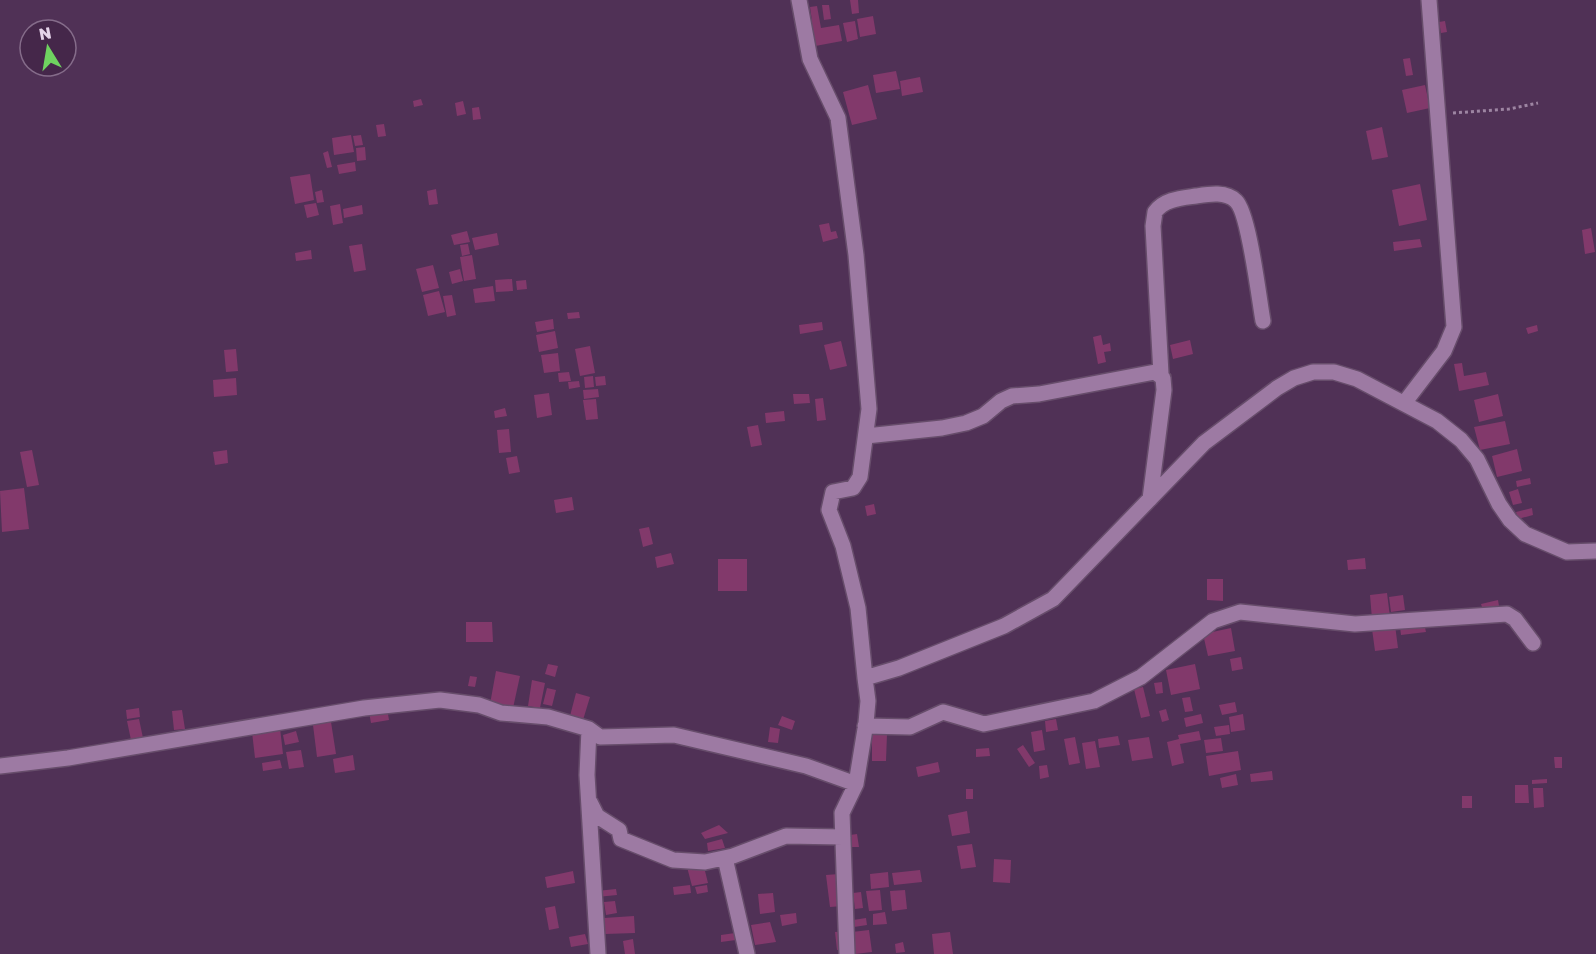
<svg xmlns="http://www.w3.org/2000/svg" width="1596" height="954" viewBox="0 0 1596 954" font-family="'Golos Text',sans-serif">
	<rect width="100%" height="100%" fill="#503156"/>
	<!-- building -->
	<path fill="#82396b" d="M850,0H858L859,13L852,14Z
		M822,5H829L831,19L824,20Z
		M817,6L821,28L839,25L842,41L810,47L807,31L813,30V26L805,27L802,9L808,8L812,21L810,7Z
		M873,16L876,34L860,37L857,19Z
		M855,21L858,39L847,42L843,23Z
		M1445,21L1447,32L1441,33L1439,22Z
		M1410,58L1413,75L1406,76L1403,59Z
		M896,71L900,89L876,93L873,75Z
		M920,77L923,92L902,96L900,81Z
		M868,85L877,119L852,125L843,92Z
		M1425,85L1430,108L1407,113L1402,90Z
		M421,99L423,105L414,107L413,101Z
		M463,101L466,114L457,116L455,103Z
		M479,107L481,119L473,120L472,108Z
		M384,124L386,136L378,137L376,125Z
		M1382,127L1388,157L1372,160L1366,131Z
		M351,135L354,152L334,155L332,138Z
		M361,135L363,145L355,146L353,136Z
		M365,147L366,160L357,161L356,148Z
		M328,151L332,167L327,168L323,153Z
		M355,162L356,171L339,174L337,165Z
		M310,174L314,200L295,204L290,177Z
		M1420,184L1427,220L1399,226L1392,190Z
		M436,189L438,204L429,205L427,191Z
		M322,190L324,202L317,203L315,192Z
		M316,203L319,215L307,218L304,205Z
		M340,204L343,223L333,225L330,206Z
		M362,205L363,214L344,218L343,209Z
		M829,223L831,232L836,231L838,238L823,242L819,225Z
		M1591,228L1595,252L1585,254L1582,230Z
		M467,231L470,242L454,245L451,235Z
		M497,233L499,245L475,250L472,238Z
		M1420,239L1422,247L1394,251L1393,242Z
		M362,244L366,270L354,272L349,246Z
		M468,244L470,254L462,256L460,245Z
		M311,250L312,259L296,261L295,253Z
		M472,255L476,279L464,281L460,257Z
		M433,265L439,288L422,292L416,269Z
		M460,269L463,281L452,284L449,272Z
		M512,279L513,291L496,292L495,280Z
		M526,280L527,289L517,290L516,281Z
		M493,286L495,301L475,303L473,289Z
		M439,291L445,312L428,316L423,295Z
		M452,295L456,315L447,317L443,296Z
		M579,312L580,318L568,319L567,313Z
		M553,319L554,329L537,332L535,322Z
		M822,322L823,330L800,334L799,325Z
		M1537,325L1538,331L1528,334L1526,328Z
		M555,331L558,348L539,352L536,335Z
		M1101,335L1103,345L1110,343L1111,351L1104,352L1106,362L1098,364L1093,337Z
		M1190,340L1193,354L1173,359L1170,345Z
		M841,341L847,366L830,370L824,345Z
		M590,346L595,373L580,376L575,349Z
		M236,349L238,371L226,372L224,350Z
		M558,353L560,371L544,373L541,355Z
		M1462,363L1464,376L1486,372L1489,385L1459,391L1454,364Z
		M569,372L571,381L559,382L558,373Z
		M593,376L594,387L585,388L584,377Z
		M605,376L606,385L596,386L595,377Z
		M236,378L237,395L214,397L213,380Z
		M579,381L580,387L569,389L568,382Z
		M598,389L599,397L584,399L583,390Z
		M549,393L552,415L537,418L534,395Z
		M793,394H809L810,403L794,404Z
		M1498,394L1503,416L1479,422L1474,400Z
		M823,398L826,420L817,421L815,399Z
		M596,399L598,419L586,420L583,400Z
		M505,408L507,416L495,418L494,411Z
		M784,411L785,421L766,423L765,413Z
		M1505,421L1510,444L1480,450L1474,427Z
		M758,425L762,445L751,447L747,427Z
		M509,429L511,452L499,453L497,430Z
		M1517,449L1522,471L1497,477L1492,456Z
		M32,450L39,485L27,487L20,452Z
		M227,450L228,463L215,465L213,452Z
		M517,456L520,472L509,474L506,458Z
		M1530,478L1531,484L1517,487L1516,481Z
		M24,488L29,529L2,532L0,491Z
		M1518,489L1522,503L1513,505L1509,492Z
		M572,497L574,510L556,513L554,500Z
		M874,504L876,514L867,516L865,506Z
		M1532,508L1533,515L1518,519L1516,512Z
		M649,527L653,544L643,547L639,529Z
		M671,553L674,564L657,568L655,557Z
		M1365,558L1366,569L1348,570L1347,560Z
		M718,559H747V591H718Z
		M1207,579H1223V601L1207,600Z
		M1387,593L1390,617L1372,619L1370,595Z
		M1403,595L1405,610L1391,612L1389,597Z
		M1498,600L1499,606L1483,610L1481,604Z
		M466,622H492L493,642H466Z
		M1424,623L1426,632L1401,635L1400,627Z
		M1395,625L1398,648L1375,651L1372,629Z
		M1231,628L1235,651L1208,656L1203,634Z
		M1241,657L1243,669L1232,671L1230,659Z
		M548,664L558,666L555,677L545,674Z
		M1195,664L1200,689L1171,695L1166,670Z
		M496,671L520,676L513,708L490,704Z
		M470,676L477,677L475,687L468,686Z
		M532,680L545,683L540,708L528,706Z
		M1162,682L1163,693L1156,694L1154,683Z
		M1143,687L1150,716L1141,718L1134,689Z
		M547,688L556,690L552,706L543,704Z
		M576,693L590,697L583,720L570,716Z
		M1190,697L1193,711L1185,712L1182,698Z
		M1235,702L1237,712L1222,715L1219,705Z
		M139,708L140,717L127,719L126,710Z
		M387,708L389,720L371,723L369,712Z
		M1166,709L1169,720L1162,722L1159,711Z
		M182,710L185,729L174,730L172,711Z
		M1201,714L1203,723L1186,727L1184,718Z
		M1243,714L1245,730L1231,732L1229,717Z
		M782,716L795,721L792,730L778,725Z
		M139,719L143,738L131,740L127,721Z
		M1056,719L1058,730L1046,732L1045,721Z
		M331,722L336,754L317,757L313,725Z
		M1229,725L1230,734L1216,736L1214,727Z
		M770,727L780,729L778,743L768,742Z
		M280,728L283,754L255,758L252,732Z
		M1042,730L1045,750L1034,752L1031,732Z
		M296,731L299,742L285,745L283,735Z
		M1199,731L1201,740L1180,744L1184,763L1172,766L1167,742L1179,739L1178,735Z
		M872,734H887L886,761H872Z
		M1118,736L1120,745L1099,748L1098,739Z
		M1075,737L1080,763L1069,765L1064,739Z
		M1149,737L1153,758L1132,761L1128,740Z
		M1221,738L1223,751L1206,753L1204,740Z
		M1095,741L1100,767L1086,769L1082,743Z
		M1023,745L1035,763L1029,767L1017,749Z
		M989,748L990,756L976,757V749Z
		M301,750L304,767L289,769L286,752Z
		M1238,751L1241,770L1209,776L1206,756Z
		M353,755L355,770L335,773L333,759Z
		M1554,757H1562V768H1555Z
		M280,760L282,768L263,771L262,763Z
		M938,762L940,772L918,777L916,767Z
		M1047,765L1049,777L1040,779L1039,766Z
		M1272,771L1273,780L1251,782L1250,774Z
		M1236,774L1238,785L1222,788L1220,778Z
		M1547,779V783L1532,784V780Z
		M1515,785H1528L1529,803H1515Z
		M1533,788H1543L1544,807L1534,808Z
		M966,789H973V799H966Z
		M1462,796H1472V808H1462Z
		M967,811L970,833L952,836L948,815Z
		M719,825L728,833L705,839L701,833Z
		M857,834L859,847H851L850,835Z
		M722,839L725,848L708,851L707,843Z
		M972,844L976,867L961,869L957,846Z
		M994,859L1011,860L1010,883L993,882Z
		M703,863L708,883L692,886L687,867Z
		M920,870L922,882L894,885L892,873Z
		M573,871L575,883L547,888L545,877Z
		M888,872L889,887L871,889L870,874Z
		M839,874L843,906L830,907L826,875Z
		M690,885L691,893L674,895L673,887Z
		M707,885L708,892L697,894L695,887Z
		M616,889L617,895L597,897V891Z
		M880,890L882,910L869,911L866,891Z
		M905,890L907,909L892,911L890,891Z
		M861,892L863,908L855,909L853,893Z
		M773,893L775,912L760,914L758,894Z
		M615,901L617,913L606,915L604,902Z
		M555,906L559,928L549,930L545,908Z
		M885,912L887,924L873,925V914Z
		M796,913L797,923L782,926L780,915Z
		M634,916L635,933L605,934L604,918Z
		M866,918L867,925L854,927L853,920Z
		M770,922L776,942L755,945L751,925Z
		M869,930L872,952L855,954L852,932Z
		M847,931L849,948L837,950L835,932Z
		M950,932L953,954H934L932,934Z
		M735,933L736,940L721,942V935Z
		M585,934L588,944L571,947L569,937Z
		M633,939L635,954H625L623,941Z
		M903,942L905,952L896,953L895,944Z"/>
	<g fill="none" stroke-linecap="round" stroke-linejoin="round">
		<defs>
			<path id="minor" d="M799,0L810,59L838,118L856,255L869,409L860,477L853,488L833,492L829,510L843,546L858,608L865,678
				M1161,374L1153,226L1155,212C1164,199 1182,198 1196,196C1209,194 1226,191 1236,201C1249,213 1259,299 1263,321
				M1405,402L1444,351L1454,327L1429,0
				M866,436L942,428L966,423L983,416L1001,401L1012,396L1039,394L1155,372L1163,378L1164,390L1150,499
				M865,726L910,727L943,712L984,724L1094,701L1141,677L1213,621L1240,612L1355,624L1507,614L1515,619L1533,643
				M589,729L587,775L598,954
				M0,766L68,758L364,708L440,700L479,705L501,713L548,717L589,729L600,737L674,735L806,766L856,784L866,723L868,701L865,678L899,668L1004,626L1053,599L1204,443L1277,388L1294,378L1313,372H1334L1357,379L1437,421L1461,440L1477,459L1499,504L1510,520L1525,534L1567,552L1596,551
				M590,802L597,816L619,830L621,839L673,860L705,862L733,856L786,836L843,837
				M725,858L747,954
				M847,954L842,813L856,784"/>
		</defs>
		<!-- minor casing -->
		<use href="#minor" stroke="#674d6b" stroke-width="18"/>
		<!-- path -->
		<path stroke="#9d85a2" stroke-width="3" stroke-dasharray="3 3" stroke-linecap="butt" d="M1453,113L1509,109L1538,103"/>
		<!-- minor -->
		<use href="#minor" stroke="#9d7aa3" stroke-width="15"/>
	</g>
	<!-- north arrow -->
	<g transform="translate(48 48) rotate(349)"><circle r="28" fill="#45274a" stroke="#856c8a" stroke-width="1.5"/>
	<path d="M0-4.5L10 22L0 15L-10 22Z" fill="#6fd360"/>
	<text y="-9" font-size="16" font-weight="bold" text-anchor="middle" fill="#e6d4ea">N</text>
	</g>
</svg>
